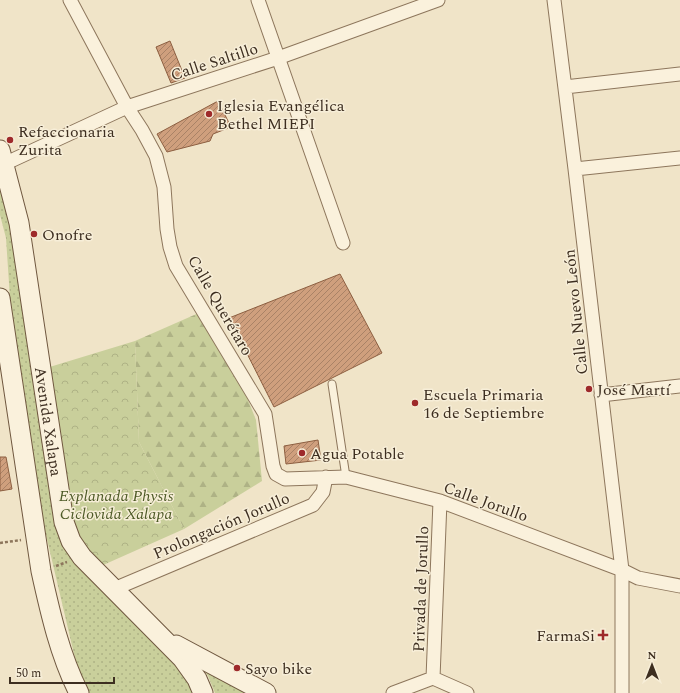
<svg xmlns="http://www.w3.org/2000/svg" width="680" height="693" viewBox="0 0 680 693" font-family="Spectral,serif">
	<defs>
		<pattern id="grass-dots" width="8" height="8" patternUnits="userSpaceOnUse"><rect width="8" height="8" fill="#c9cf9b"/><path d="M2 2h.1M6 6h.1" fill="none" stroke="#aeb285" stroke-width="1.8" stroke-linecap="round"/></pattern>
		<pattern id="forest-firs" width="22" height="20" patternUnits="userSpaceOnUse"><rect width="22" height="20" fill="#c9cf9b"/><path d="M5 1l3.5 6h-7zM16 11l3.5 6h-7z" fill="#aeb285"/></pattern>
		<pattern id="park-crowns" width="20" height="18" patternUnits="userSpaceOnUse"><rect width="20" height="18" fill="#c9cf9b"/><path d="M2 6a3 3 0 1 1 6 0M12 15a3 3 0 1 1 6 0" fill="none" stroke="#aeb285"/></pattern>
		<pattern id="building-hatch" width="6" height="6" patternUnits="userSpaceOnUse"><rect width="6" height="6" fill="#cf9f7d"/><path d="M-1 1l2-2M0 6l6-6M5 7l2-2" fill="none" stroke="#a98266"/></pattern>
	</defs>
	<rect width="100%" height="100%" fill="#f0e4c8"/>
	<!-- grass -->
	<path fill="url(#grass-dots)" d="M0,163L61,531L161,644L196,693H88L78,671L46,535L31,464L15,373L6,238L0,215Z
		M193,654L253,693H215L208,676Z"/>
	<!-- forest -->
	<path fill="url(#forest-firs)" d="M201,312L235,367L256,420L262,481L184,529L139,442L135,341Z"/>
	<!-- park -->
	<path fill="url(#park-crowns)" d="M135,341L139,442L184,529L92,570L74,546L43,369Z"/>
	<!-- building -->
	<path fill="url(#building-hatch)" stroke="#8d5f41" d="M170,41L185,78L171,83L156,47Z
		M218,101L231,127L213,134L210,141L167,152L157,134Z
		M340,274L382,353L274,407L229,318Z
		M318,440L321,460L286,464L284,446Z
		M0,457H6L12,489L0,491Z"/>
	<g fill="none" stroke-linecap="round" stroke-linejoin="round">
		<defs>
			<path id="lane" d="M332,384L346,477"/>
			<path id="street" d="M70,0L127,107L142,130L156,156L164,187L167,229L170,247L176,266L265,414L273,466L276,474L285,479L346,477L440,501L622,570L638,578L680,586
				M258,0L343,243
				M554,0L575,169L622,570V693
				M565,87L680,74
				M4,164L127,107L278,58L438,0
				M575,169L680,158
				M601,395L680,386
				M114,589L313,505L323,492L326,477
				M433,678L440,501
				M393,693L433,678L467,693"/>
			<g id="secondary">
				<path id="s1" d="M0,150L19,223L64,522L71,541L82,557L182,658L197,679L203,693"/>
				<path d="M0,298L41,571C50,612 60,656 79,693"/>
				<path d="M176,645L266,693"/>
			</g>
		</defs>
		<!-- lane casing -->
		<use href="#lane" stroke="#8d765c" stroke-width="9"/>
		<!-- street casing -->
		<use href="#street" stroke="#8d765c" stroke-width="15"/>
		<!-- secondary casing -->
		<use href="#secondary" stroke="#6f573f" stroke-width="21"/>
		<!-- path -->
		<path stroke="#8d765c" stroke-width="2.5" stroke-dasharray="3 2" stroke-linecap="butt" d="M0,543L21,540
			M56,566L67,562"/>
		<!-- lane -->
		<use href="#lane" stroke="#faf1dc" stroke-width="7"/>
		<!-- street -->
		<use href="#street" stroke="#faf1dc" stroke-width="13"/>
		<!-- secondary -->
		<use href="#secondary" stroke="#faf1dc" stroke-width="19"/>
	</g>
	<!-- markers -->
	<g fill="#9e2a2b" stroke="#f7eed8" stroke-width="1.5">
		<circle cx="209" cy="114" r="4"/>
		<circle cx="10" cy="140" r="4"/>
		<circle cx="34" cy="234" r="4"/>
		<circle cx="589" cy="389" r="4"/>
		<circle cx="415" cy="403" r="4"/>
		<circle cx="302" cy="453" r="4"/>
		<path d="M601 629h4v4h4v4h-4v4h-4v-4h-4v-4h4z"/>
		<circle cx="237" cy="668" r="4"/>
	</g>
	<g text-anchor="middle" stroke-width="3" stroke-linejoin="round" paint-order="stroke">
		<!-- street labels -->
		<g font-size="16" fill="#3d2e20" stroke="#f7eed8">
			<text transform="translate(214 61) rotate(-18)" y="6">Calle Saltillo</text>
			<text transform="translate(221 305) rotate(60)" y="6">Calle Querétaro</text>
			<text transform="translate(575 312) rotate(-96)" y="6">Calle Nuevo León</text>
			<text dy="6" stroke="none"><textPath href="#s1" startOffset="276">Avenida Xalapa</textPath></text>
			<text transform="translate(486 501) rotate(20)" y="6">Calle Jorullo</text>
			<text transform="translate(221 525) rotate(-23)" y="6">Prolongación Jorullo</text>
			<text transform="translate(420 589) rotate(-88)" y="6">Privada de Jorullo</text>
		</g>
		<!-- poi labels -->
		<g font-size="16" fill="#3d2e20" stroke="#f7eed8" text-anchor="start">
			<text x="217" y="111">Iglesia Evangélica<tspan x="217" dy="18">Bethel MIEPI</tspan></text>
			<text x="18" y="137">Refaccionaria<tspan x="18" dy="18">Zurita</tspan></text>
			<text x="42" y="240">Onofre</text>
			<text x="597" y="395">José Martí</text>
			<text x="423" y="400">Escuela Primaria<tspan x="423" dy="18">16 de Septiembre</tspan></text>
			<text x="310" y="459">Agua Potable</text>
			<text x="595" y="641" text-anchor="end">FarmaSi</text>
			<text x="245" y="674">Sayo bike</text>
		</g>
		<!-- park labels -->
		<g font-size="16" font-style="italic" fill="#4d5a26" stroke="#f7eed8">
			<text x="116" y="501">Explanada Physis<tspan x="116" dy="18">Ciclovida Xalapa</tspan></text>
		</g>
	</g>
	<!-- north arrow -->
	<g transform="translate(652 665)" stroke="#f7eed8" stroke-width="3" paint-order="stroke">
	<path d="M0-3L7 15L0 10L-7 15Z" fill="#3d2e20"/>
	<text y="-6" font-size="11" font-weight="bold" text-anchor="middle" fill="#3d2e20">N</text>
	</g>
	<!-- scale -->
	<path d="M10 677v6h104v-6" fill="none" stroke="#3d2e20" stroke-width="2"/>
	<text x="16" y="677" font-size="12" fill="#3d2e20" stroke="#f7eed8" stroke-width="3" paint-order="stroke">50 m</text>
</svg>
